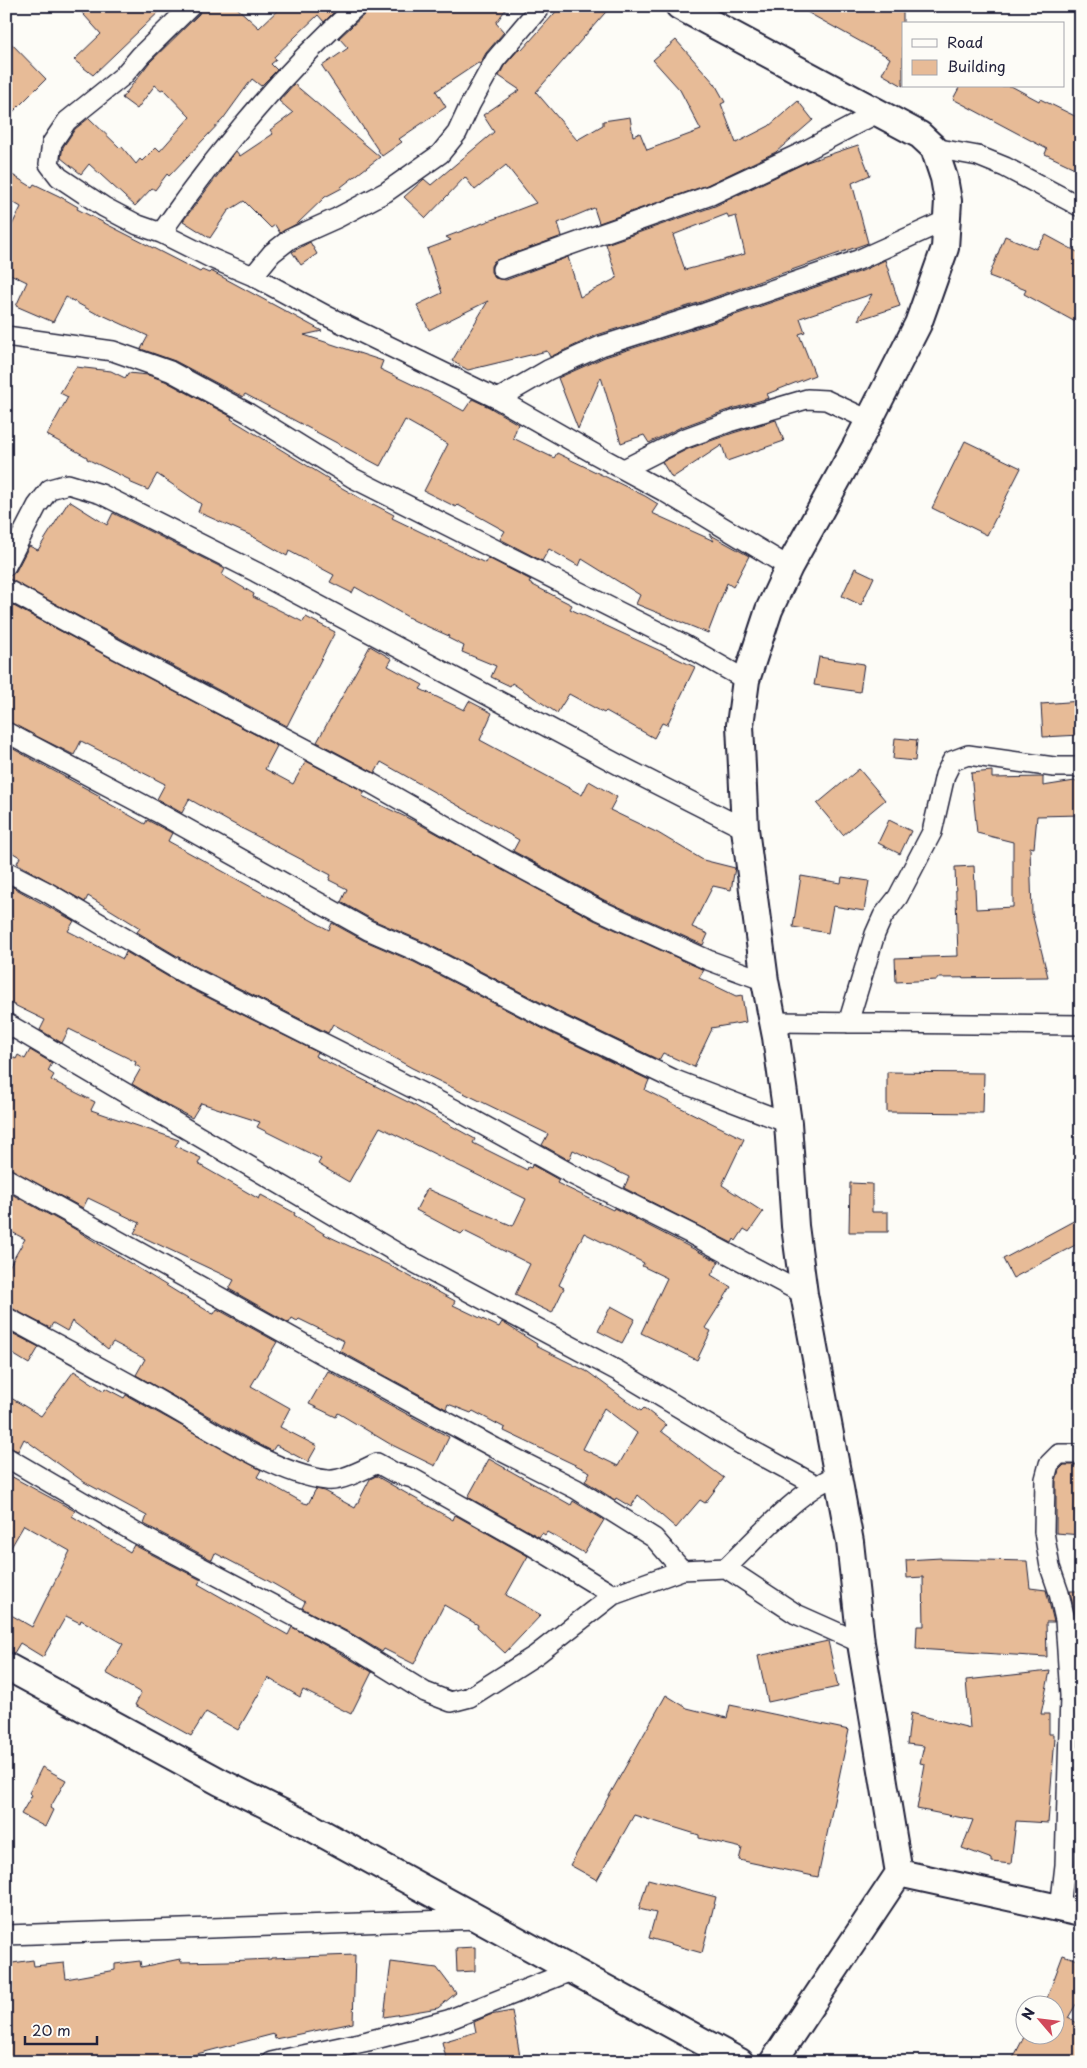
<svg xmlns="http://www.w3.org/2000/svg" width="1087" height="2068" viewBox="0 0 1087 2068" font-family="'Playpen Sans',sans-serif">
	<rect width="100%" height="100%" fill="#fdfcf7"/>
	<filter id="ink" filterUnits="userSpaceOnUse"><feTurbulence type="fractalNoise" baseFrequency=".02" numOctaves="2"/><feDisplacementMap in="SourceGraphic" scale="10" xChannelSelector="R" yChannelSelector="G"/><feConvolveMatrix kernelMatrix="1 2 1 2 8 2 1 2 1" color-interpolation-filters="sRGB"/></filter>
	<g filter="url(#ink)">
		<!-- building -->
		<path fill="#e7bb97" stroke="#22223b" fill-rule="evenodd" d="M76,6H165L93,75L74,60L101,34Z
			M202,6H235L259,28L282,6H340L324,22L318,15L274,57L276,60L271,64L277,70L261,86L252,79L223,119L169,176L167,174L155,190L152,188L135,206L89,164L81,174L61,158L63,147L75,129L89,118L120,148L122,147L136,164L140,159L142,161L156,147L160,151L190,117L163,89L161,90L155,85L137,109L122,98L149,63L199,14Z
			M368,6H508L496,23L504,32L486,53L480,64L478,63L436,91L446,107L399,139L402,142L382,156L322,66L348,48L339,38L365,14Z
			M561,6H611L536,92L577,140L603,125V121L630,117L633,136L640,133L647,150L701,130L680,90L653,60L676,40L715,84L725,102L721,104L736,143L769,126L798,101L813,120L776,152L707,185L599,223L594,208L558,223L562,236L494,261L491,266V272L495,278L506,280L568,257L580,297L617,278L606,244L715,206L807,162L858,145L870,175L852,183L868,243L701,302L597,335L550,357L547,351L468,370L452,361L488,301L429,330L417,305L442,293L427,249L451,240L446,237L536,203L506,165L475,190L465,177L426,218L404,197L424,179L431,185L494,132L483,115L520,90L499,76L504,66L520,48L522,50ZM727,214L729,218L736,216L745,254L685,270L673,235Z
			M796,6H903V86L882,74L890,58Z
			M6,38L46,79L6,119Z
			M294,84L380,157L341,187L342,188L325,197L298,223L280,233L275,225L271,228L244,201L228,211L210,238L183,221L236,151L240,156L273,134L270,130L293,113L279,101Z
			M960,86H1011L1039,101L1040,99L1081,119V171L1045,154L1047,149L953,99Z
			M6,171L32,187L34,184L59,196L78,207L77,209L200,272L202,270L209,273L211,271L322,331L304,335L383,361L380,369L428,392L464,411L472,399L489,407L518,424L513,438L554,458L557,453L645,496L658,504L652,513L714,541L709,534L749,556L733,587L727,583L708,633L636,604L640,595L582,559L579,566L549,549L542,561L500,539L505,531L458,505L456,507L424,491L448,444L405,420L380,466L245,394L243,397L175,361L141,349L148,336L98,313L97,314L66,297L53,322L16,306L27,282L6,272V237L21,207L6,198Z
			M1046,235L1081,254V325L1024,294L1026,290L989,276L1005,236L1036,249Z
			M310,242L317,254L301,265L292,252Z
			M885,260L900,306L858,320L872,294L800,318L805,332L799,334L815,375L767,394L769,398L725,411L679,428L649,443L644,435L621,443L601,377L578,429L558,378L605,357L709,324L862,271Z
			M76,367L111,371L125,378L128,373L148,375L165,381L232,417L231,419L329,479L328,480L372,505L373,504L394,515L392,518L485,563L488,558L531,580L529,583L572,605L570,609L695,667L667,725L662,723L654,738L606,711L604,713L569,694L557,713L512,683L510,686L491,677L496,666L462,652L464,646L448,638L449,636L415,621L355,587L352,593L330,582L334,575L289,551L287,556L252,536L198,512L201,504L157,474L148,490L129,482L130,480L87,459V457L47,435L68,397L60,393Z
			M776,420L784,441L727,461L722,445L672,478L662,462L688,449L733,433Z
			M965,441L1021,468L987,535L932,508Z
			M69,501L107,525L113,513L225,569L222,575L254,594L253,597L303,622L306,617L335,632L287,726L6,578L16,571L29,546L38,550Z
			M855,568L874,577L861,605L842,596Z
			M6,602L277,746L265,769L293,784L306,761L365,792L362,796L414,821L594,920L704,970L699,978L736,996L742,995L746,1022L711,1028L712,1029L694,1067L663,1053L659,1060L565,1015L424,942L373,920L341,902L347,889L329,880L331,875L228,821L189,799L182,813L157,799L165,784L81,741L74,755L6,721Z
			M370,646L392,659L388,666L423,685L420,689L464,710L469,701L492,713L480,740L582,795L589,781L617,797L610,810L658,833L703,860L735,868L731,890L713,886L692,927L708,934L703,945L604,900L513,851L519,840L381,762L375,773L317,742Z
			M819,657L864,664L860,692L814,685Z
			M1081,701V735L1043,737L1041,704Z
			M895,738L917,740L915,761L893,759Z
			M6,745L100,796L99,798L145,824L147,820L172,833L168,841L329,930L332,923L363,940L414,962L555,1035L649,1080L645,1090L744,1139L722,1185L763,1212L749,1232L744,1229L736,1241L734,1239L732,1243L624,1188L629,1177L573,1150L569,1160L542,1145L548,1134L412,1068L333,1024L328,1033L187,962L137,932L140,928L88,896L85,902L20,865L17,863L20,857L6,849Z
			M859,769L885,800L843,835L817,804Z
			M992,771V778L1043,777V786L1081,780V815L1037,816L1034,848L1030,847L1032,913L1048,977L937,978V980L896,982L895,958L958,956L955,867L974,866L976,909L1013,907V842L977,833L971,773Z
			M889,820L911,831L900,854L878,843Z
			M801,876L841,883L842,877L869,881L864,911L833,906L828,933L793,927Z
			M9,885L74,921L68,931L123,959L126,952L177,982L317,1052L315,1056L412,1104L475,1139L473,1143L527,1170L528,1167L531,1168L532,1165L559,1180L557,1183L613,1210L614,1208L719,1262L711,1275L731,1287L705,1328L711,1331L697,1360L641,1333L667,1278L642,1266L644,1263L584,1233L559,1285L564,1288L552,1313L515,1295L530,1264L464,1231L461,1234L416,1210L427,1189L513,1226L526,1199L380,1127L349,1182L318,1164L321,1159L257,1127L260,1122L201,1103L192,1118L171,1107L132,1084L141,1068L135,1065L136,1062L69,1029L62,1043L40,1030L45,1020L6,1001V892Z
			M30,1050L52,1063L48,1071L54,1075L51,1080L95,1102L91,1110L179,1140L175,1146L201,1158L198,1164L259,1199L261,1195L295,1213L294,1215L326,1235L387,1264L455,1301L453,1305L499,1327L502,1322L537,1344L536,1346L588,1372L641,1411L644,1408L666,1425L661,1431L724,1478L705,1503L700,1500L676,1528L638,1495L631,1507L616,1498L615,1500L585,1481L590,1472L504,1431L505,1428L473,1411L471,1413L448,1404L446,1409L340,1351L344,1341L299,1319L297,1321L292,1318L289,1323L229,1289L234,1280L134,1233L140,1223L88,1198L83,1208L6,1167V1053L16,1059L18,1055L25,1059ZM604,1408L637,1433L618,1466L583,1449Z
			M887,1072L984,1073L983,1113L887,1112Z
			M850,1183L872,1184V1212H888V1232H849Z
			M6,1191L73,1228L211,1313L214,1314L217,1309L277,1342L251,1386L290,1408L280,1427L317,1446L308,1462L276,1445L272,1451L247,1438L136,1375L145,1359L113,1342L108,1349L72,1321L67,1331L53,1323L50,1328L6,1306V1272L25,1239L6,1229Z
			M1081,1217V1242L1013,1278L1003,1259Z
			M611,1306L635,1319L622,1343L598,1331Z
			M6,1330L39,1347L29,1364L6,1350Z
			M74,1371L104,1391L105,1388L124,1398L126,1395L261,1470L257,1477L304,1503L308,1504L316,1489L324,1491L355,1508L370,1479L376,1476L453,1520L455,1515L528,1556L506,1595L541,1615L505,1653L477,1627L478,1625L444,1605L414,1664L384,1649L382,1652L354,1635L302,1608L305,1602L265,1579L215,1553L212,1560L144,1524L147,1516L84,1482L24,1439L18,1451L6,1446V1395L41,1416Z
			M328,1371L449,1437L435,1466L390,1444L338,1413L336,1417L309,1404Z
			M489,1459L571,1505L573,1501L604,1520L584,1553L547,1532L545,1535L542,1533L539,1537L468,1497Z
			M1064,1465H1081V1535L1056,1533V1481L1059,1470Z
			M6,1470L8,1471L7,1474L75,1511L72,1516L130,1552L134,1545L201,1580L198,1584L288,1635L292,1627L343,1655L372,1672L351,1714L303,1690L300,1697L268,1678L238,1730L206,1712L191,1736L135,1705L141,1693L106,1673L123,1644L81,1620L80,1623L66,1616L43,1657L20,1643L14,1653L6,1651V1612L32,1627L70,1551L24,1525L6,1556Z
			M941,1558V1559L1027,1561L1030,1588L1046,1590L1054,1622H1046L1047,1657L916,1649L917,1626H924L923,1577L907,1578L906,1560Z
			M1070,1591H1081V1625H1077Z
			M828,1641L838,1687L768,1702L758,1656Z
			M1050,1671L1041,1714H1049V1734H1053V1738H1055L1048,1823L1016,1821L1011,1864L992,1862V1859L962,1848L973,1820L917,1809L925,1764L920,1763L924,1746L907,1744L911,1713L970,1728L966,1680Z
			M666,1695L687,1708L727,1718L730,1705L849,1730L818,1877L739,1860L742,1848L699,1838V1835L634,1815L597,1880L570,1865Z
			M42,1767L66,1780L50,1808L53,1810L45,1827L21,1814L32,1795L29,1793Z
			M648,1879L716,1897L702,1953L649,1938L656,1913L639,1909Z
			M475,1947V1971L457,1972L456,1948Z
			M355,1955L353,2023L275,2039L274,2034L166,2062H21L19,2055L6,2058V1964L33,1960L34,1966L64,1963L66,1979L115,1970V1964L140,1961L141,1967L180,1959L181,1962L227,1961L271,1959V1958Z
			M1063,1955L1081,1961V1996L1068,2018L1081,2025V2051L1075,2062H1011L1024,2037L1031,2041L1033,2036H1054V2006H1044Z
			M391,1962L437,1968L456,1993L438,2008L384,2017Z
			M512,2011L521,2062H447L442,2042L476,2032L474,2022L490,2015Z"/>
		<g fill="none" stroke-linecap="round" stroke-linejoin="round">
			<defs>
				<path id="street" d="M191,6L141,55L123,76L67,121L52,143L49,164L59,177L104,207L138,225L161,233L213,259L253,276L329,317L498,399L593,453L665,492L789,567
					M934,148L978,156L1005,167L1081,207
					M161,233C218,151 283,72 357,6
					M502,269L711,195L805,151L879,112
					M253,276L272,253L290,239L337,218L386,192L440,154L457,133L470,105L495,60L541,6
					M6,336L113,351L170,371L248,413L353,478L683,644L746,680
					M498,399L548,370L601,346L705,313L858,260L947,220
					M624,469L683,439L729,422L807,399L826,400L869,420
					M6,566L37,506L50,489L68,484L101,494L256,572L621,766L745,829
					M6,589L118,650L369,782L504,859L599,910L708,960L765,981
					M6,732L157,812L368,930L419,952L560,1025L675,1080L788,1123
					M6,871L45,891L182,972L454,1109L573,1175L693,1235L804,1294
					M773,1022L1081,1025
					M6,1023L404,1257L618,1371L742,1445L816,1485
					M848,1023L875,934L883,916L898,897L932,832L945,775L952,761L968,755L1054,767H1081
					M6,1178L338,1363L495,1448L576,1489L654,1538L682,1570
					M6,1317C58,1345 109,1372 160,1401C205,1426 277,1475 327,1480C340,1482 365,1469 377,1463L395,1473L412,1478L531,1545L613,1595
					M6,1457L136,1533L349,1645L425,1692L451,1702L470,1697L536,1655L613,1595L682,1570L726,1568L796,1614L861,1643
					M726,1568C754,1541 793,1497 827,1480
					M1060,1909L1065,1865L1070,1696L1065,1620L1059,1593L1050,1567L1044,1532L1045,1479L1049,1464L1059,1454H1081
					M6,1935L479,1919
					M271,2062L368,2041L448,2020L574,1970"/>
				<path id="secondary" d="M679,6L920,135L934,148L944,178L948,201L945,248L918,324L856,446L789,567L769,610L746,680L740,725L745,829L765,981L776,1037L788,1123L795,1226L804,1294L850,1542L861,1643L899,1873L1081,1913
					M6,1666L220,1782L307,1825L740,2062
					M773,2062L899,1873"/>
			</defs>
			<!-- street casing -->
			<use href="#street" stroke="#22223b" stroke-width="22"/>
			<!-- secondary casing -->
			<use href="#secondary" stroke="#22223b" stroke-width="30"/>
			<!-- street -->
			<use href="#street" stroke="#fdfcf7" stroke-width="19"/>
			<!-- secondary -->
			<use href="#secondary" stroke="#fdfcf7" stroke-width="26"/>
		</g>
	</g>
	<!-- margin -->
	<rect width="1087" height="2068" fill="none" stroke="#fdfcf7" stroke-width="25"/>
	<rect x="12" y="12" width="1062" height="2043" fill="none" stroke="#22223b" stroke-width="2" filter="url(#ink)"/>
	<!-- legend -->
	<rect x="902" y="22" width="162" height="65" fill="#fdfcf7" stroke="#a5a5ac"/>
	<rect x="912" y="39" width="25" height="8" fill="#fdfcf7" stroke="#a5a5ac"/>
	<text x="947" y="48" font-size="15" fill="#22223b">Road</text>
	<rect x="912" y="60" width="25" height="15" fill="#e7bb97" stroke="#a5a5ac"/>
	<text x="947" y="72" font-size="15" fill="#22223b">Building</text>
	<!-- north arrow -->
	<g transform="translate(1040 2020) rotate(298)"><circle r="24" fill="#fdfcf7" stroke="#a5a5ac"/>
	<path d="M0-4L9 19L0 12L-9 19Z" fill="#d1495b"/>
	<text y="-8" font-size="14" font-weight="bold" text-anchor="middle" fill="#22223b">N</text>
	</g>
	<!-- scale -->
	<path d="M25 2036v8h72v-8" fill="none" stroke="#22223b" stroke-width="2.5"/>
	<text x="32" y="2036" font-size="15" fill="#22223b" stroke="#fdfcf7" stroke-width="4" paint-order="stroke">20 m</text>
</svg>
